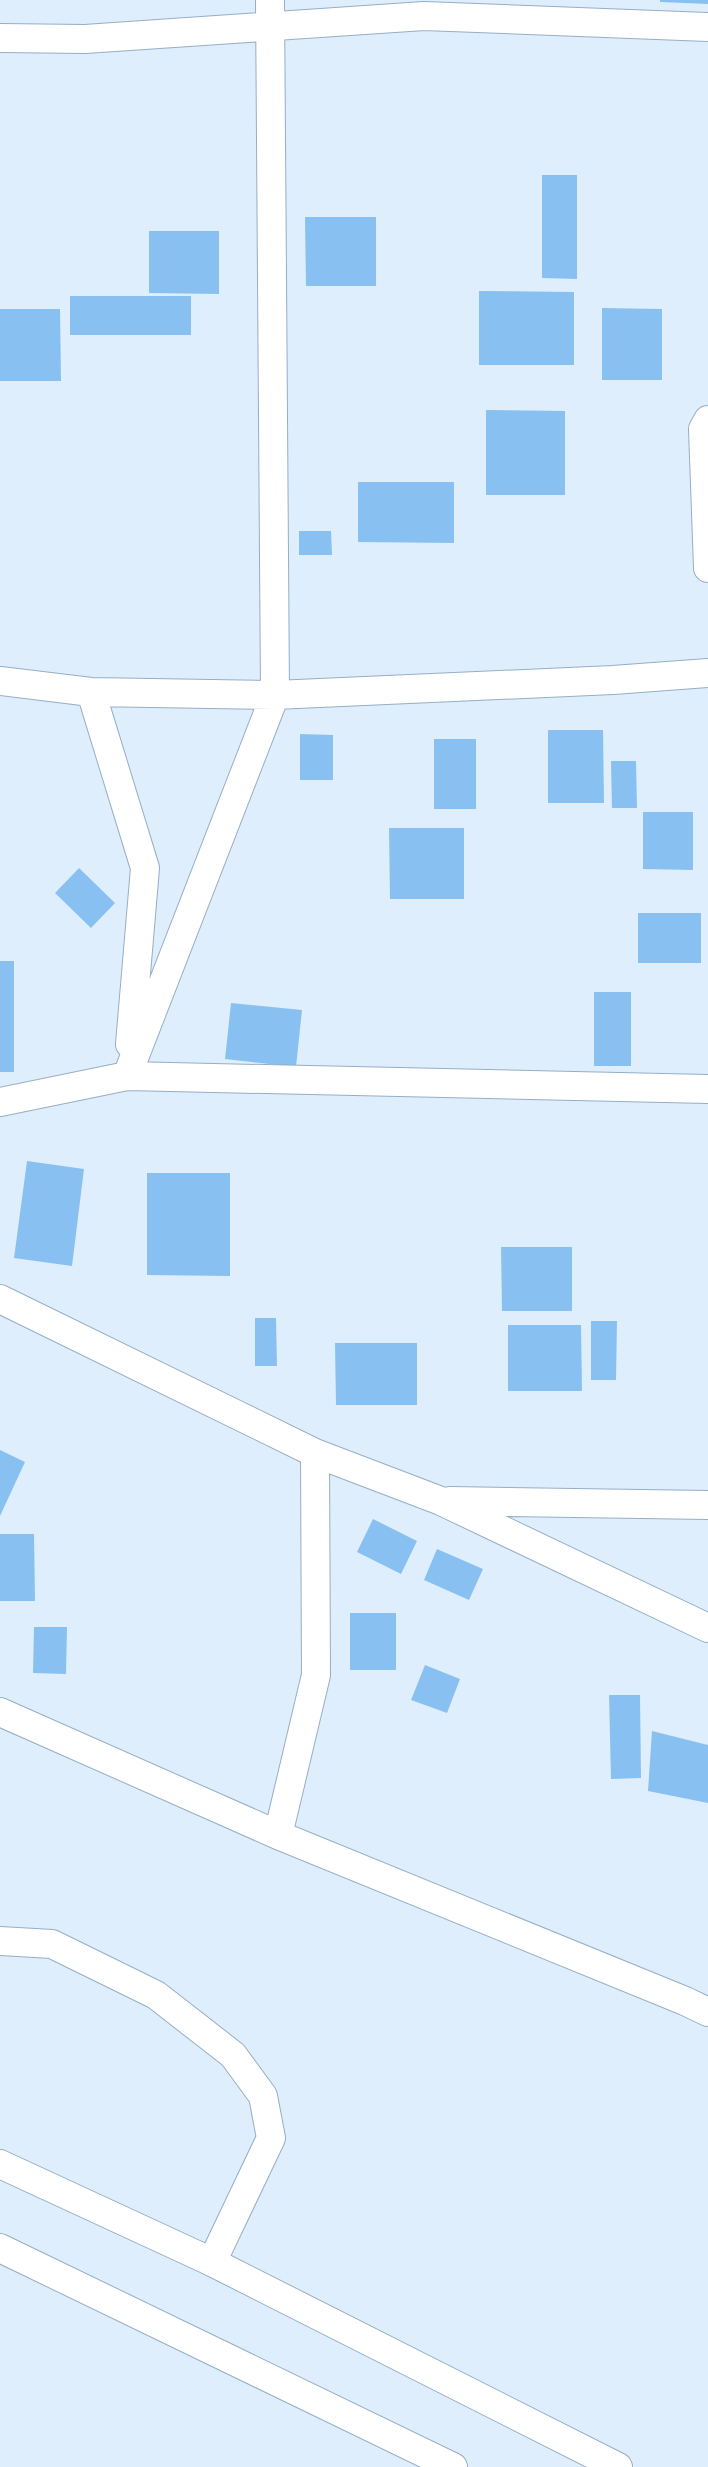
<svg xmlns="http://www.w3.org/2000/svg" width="708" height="2467" viewBox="0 0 708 2467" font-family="'DejaVu Sans',sans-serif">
	<rect width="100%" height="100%" fill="#deeefc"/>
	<!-- building -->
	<path fill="#88c1f1" d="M660,0H708V4L660,2Z
		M542,175H577V279L542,278Z
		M305,217H376V286H306Z
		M149,231H219V294L149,293Z
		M479,291L574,292V365H479Z
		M70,296H191V335H70Z
		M602,308L662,309V380H602Z
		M0,309H60L61,381H0Z
		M486,410L565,411V495H486Z
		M358,482H454V543L358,542Z
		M299,531H331L332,555H299Z
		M548,730H603L604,803H548Z
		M300,734L333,735V780H300Z
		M434,739H476V809H434Z
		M611,761H636L637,808H612Z
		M643,812H693V870L643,869Z
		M389,828H464V899H390Z
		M79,868L115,903L91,928L55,893Z
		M638,913H701V963H638Z
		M0,961H14V1072H0Z
		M594,992H631V1066H594Z
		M231,1003L302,1010L296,1067L225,1059Z
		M27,1161L84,1169L72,1266L14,1258Z
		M147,1173H230V1276L147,1275Z
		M501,1247H572V1311H502Z
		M255,1318H276L277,1366H255Z
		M591,1321H617L616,1380H591Z
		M508,1325H581L582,1391H508Z
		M335,1343H417V1405H336Z
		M0,1450L25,1462L0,1516Z
		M373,1519L417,1541L401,1574L357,1552Z
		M0,1534H34L35,1601H0Z
		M437,1549L483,1569L469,1600L424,1580Z
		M350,1613H396V1670H350Z
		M34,1627H67L66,1674L33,1673Z
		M425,1665L460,1679L447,1713L411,1700Z
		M609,1695H640L641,1778L611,1779Z
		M652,1731L708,1745V1803L648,1791Z"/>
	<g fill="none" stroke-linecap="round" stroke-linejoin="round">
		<defs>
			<path id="minor" d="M0,38L85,39L424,16L708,27
				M708,420L703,429L708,568
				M0,681L91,692L275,695L613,680L708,673
				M91,692L145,868L130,1044
				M127,1076L275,695L270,0
				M0,1102L127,1076L708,1089
				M0,1299L315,1453L441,1501L708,1628
				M450,1501L708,1505
				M0,1712L278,1835L685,2001L708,2012
				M278,1835L316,1675L315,1453
				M0,1941L52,1944L156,1995L233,2055L263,2096L271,2138L212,2262"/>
			<path id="major" d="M0,2164L212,2262L618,2467
				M0,2248L453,2467"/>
		</defs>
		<!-- minor casing -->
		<use href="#minor" stroke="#96aec4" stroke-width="30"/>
		<!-- major casing -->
		<use href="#major" stroke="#96aec4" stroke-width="30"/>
		<!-- minor -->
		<use href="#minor" stroke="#fff" stroke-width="28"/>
		<!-- major -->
		<use href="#major" stroke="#fff" stroke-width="28"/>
	</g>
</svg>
